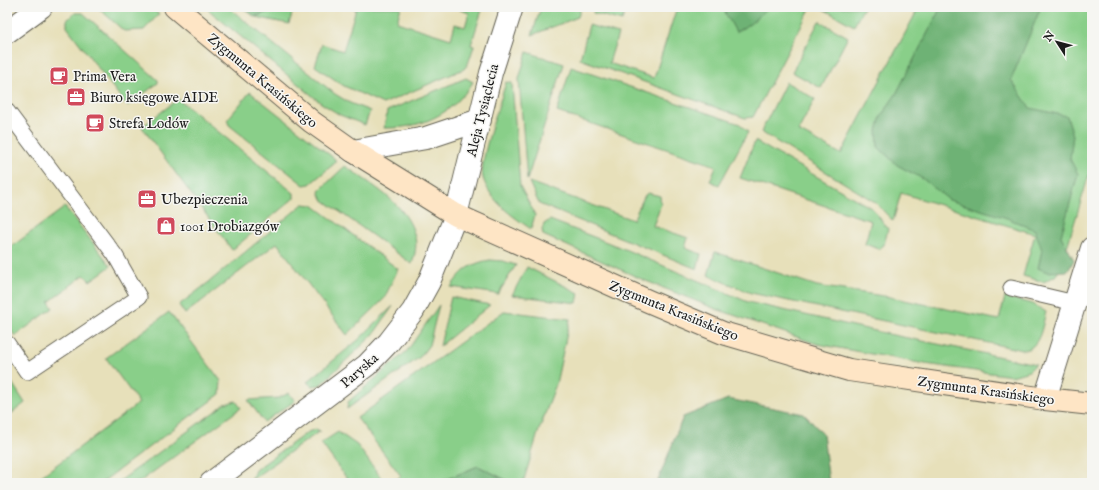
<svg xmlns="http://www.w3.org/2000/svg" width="1099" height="490" viewBox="0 0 1099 490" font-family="'IM FELL English',serif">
	<rect width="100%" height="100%" fill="#f6f6f2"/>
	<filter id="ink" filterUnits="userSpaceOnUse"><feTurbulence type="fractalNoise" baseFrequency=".025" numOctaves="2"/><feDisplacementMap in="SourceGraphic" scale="8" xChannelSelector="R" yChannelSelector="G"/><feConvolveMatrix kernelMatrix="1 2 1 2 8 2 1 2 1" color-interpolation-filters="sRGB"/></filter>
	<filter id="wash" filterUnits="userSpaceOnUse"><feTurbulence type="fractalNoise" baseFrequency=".012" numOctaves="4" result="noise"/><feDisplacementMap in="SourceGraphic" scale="16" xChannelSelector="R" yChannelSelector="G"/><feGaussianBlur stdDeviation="0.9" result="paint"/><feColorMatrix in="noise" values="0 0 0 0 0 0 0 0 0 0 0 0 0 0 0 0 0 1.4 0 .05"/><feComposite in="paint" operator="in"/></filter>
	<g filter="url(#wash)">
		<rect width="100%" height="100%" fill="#e7e0ba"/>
		<!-- green -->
		<path fill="#89cf89" stroke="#527652" d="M97,7H148L159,14L144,30L124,31Z
			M205,7H228L335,94L350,103L370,111L365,125L340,115L321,103Z
			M279,7H294L289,24L255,17Z
			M349,7H401L397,22L451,39L455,24L465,27L469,13L460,10L461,7H483L471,45L474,46L468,64L464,69L383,104L344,86L315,66L322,44L343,51L356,9Z
			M541,7H581L578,17L532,35Z
			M594,7H626L622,21L593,13Z
			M677,7H811L753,117L745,118L580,59L589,25L618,34L609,63L654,78Z
			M825,7H864L854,26L823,9Z
			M919,7H1092V134L1090,141L1092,142V165L1060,270L1055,276L1044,282L1023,276L1035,234L901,193L893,221L875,202L761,132L786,82L815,99L798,131L841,154Z
			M75,13H83L158,80V83L127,106L67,27V20Z
			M819,21L848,37L821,88L792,72Z
			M527,52L564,64L527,180L519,79Z
			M571,67L740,124L748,132L719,185L710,181L716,166L557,112Z
			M466,78L473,82C453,114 421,129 384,128L387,111Z
			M506,82L512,83L520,186L535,215L531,229C512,216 490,201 483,178C478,161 501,101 506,82Z
			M250,92L335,159V163L310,184L304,185L229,125L227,120Z
			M178,99L294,193V198L232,250L142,127Z
			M755,141L873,209L888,229L884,245L879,249L865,244L871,221L740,178Z
			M345,166C370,184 408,204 415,237C417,246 415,255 412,264L322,199L319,191Z
			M529,182L633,220L645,195L648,193L660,196L661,204L653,226L688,238L685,248L701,254L697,269L539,204Z
			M303,204L313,205L398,269L384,299L347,335L277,243L185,314L179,305L209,282Z
			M65,207L111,266L90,281L84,275L49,302L53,308L15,336L7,325V250Z
			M550,220L622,248L748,302L893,335L1036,364L1029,371L1012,376L925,364L817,344L716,309L646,281L543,235L542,229L544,224Z
			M715,252L817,286L890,297L999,320L1005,297L1033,304L1046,312C1042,326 1040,350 1022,350L751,293L708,275Z
			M490,260L503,261L516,265L498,294L451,287C461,271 471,263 490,260Z
			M527,267L579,293L577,303L512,295Z
			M451,297L490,305L440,346Z
			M439,305L429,345L420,357L347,409L348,402L407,351Z
			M393,306L373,335L320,385L312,386L307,382L357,341Z
			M504,311L570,319L556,384L538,433L523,483H512L478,466L438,483H392L401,476L357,418Z
			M169,312L221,381L220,394L101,483H32L139,403L106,358Z
			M7,375L25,403L7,417Z
			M289,393L295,401L264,422L248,400L279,398Z
			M236,401L241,408L138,483H117L225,404Z
			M316,429L320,431L251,480L255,470L308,432Z
			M338,432L357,445L385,483H350L321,443Z"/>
		<!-- forest -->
		<path fill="#6eb275" stroke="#456748" d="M242,7H279L255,17Z
			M722,7H769L750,24L736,32Z
			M941,7H1041L1011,80L1030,108L1067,116L1073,135L1070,159L1078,174L1061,236L1074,260L1068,271L1047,272L1038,268L1042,250L1035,230L1007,218L949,200L923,179L897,165L878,147L877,131L881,116L896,94Z
			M728,399L804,414L823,434L829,483H657L683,417Z
			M478,466L512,483H438Z"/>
	</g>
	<g filter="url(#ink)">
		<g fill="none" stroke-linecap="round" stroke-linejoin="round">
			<defs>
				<path id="lane" d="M7,111L115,255L139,297L27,372L7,343
					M1011,288L1075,303"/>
				<path id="street" d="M7,32L41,7
					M353,151L426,138L480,120
					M1045,399L1092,248
					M211,483L367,365L389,342L413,311L429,282L456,215L491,73L512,7"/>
				<path id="secondary" d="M175,7L312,122L353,151L456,215L648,301L723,333L849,370L1045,399L1092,404"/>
			</defs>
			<!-- lane casing -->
			<use href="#lane" stroke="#636153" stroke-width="17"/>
			<!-- street casing -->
			<use href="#street" stroke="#636153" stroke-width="24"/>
			<!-- secondary casing -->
			<use href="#secondary" stroke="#636153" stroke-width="24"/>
			<!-- lane -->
			<use href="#lane" stroke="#fff" stroke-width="15"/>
			<!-- street -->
			<use href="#street" stroke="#fff" stroke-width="22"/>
			<!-- secondary -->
			<use href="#secondary" stroke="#fee5c5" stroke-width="22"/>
		</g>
	</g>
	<!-- icons -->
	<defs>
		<symbol id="cafe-square" viewBox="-11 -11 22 22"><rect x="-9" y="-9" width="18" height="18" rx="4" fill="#d1495b" stroke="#f6f6f2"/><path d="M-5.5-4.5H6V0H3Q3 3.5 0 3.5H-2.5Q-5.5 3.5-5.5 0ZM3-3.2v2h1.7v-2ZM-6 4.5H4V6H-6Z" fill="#fff"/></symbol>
		<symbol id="office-square" viewBox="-11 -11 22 22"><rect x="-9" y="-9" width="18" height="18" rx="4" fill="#d1495b" stroke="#f6f6f2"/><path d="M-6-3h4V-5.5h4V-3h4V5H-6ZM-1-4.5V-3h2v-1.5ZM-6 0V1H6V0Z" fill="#fff"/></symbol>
		<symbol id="shop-square" viewBox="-11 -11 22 22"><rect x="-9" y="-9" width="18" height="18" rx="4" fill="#d1495b" stroke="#f6f6f2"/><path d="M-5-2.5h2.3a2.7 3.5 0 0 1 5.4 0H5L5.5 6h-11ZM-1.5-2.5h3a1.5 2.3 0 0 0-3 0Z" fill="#fff"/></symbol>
	</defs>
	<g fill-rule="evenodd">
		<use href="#cafe-square" x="48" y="65" width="22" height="22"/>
		<use href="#office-square" x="65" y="86" width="22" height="22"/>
		<use href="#cafe-square" x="84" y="112" width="22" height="22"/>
		<use href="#office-square" x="136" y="188" width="22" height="22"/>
		<use href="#shop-square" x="155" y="215" width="22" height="22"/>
	</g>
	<g text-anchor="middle" stroke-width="3" stroke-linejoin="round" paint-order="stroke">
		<!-- poi labels -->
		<g font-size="14" fill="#1c1c1c" stroke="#f6f6f2" text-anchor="start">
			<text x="73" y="81">Prima Vera</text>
			<text x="90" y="102">Biuro księgowe AIDE</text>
			<text x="109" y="128">Strefa Lodów</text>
			<text x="161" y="204">Ubezpieczenia</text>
			<text x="180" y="231">1001 Drobiazgów</text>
		</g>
		<!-- street labels -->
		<g font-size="14" fill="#1c1c1c" stroke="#f6f6f2">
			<text transform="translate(263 80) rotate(40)" y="5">Zygmunta Krasińskiego</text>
			<text transform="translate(482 110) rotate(-76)" y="5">Aleja Tysiąclecia</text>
			<text transform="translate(674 310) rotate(22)" y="5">Zygmunta Krasińskiego</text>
			<text transform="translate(359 370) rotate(-41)" y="5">Paryska</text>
			<text transform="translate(986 390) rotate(8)" y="5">Zygmunta Krasińskiego</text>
		</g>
	</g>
	<!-- margin -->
	<rect width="1099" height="490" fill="none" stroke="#f6f6f2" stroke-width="24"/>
	<!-- north arrow -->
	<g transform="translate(1057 42) rotate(306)" stroke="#f6f6f2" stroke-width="3" paint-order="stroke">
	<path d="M0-3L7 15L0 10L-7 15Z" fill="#1c1c1c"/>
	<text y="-6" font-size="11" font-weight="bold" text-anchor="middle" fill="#1c1c1c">N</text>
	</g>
</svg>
